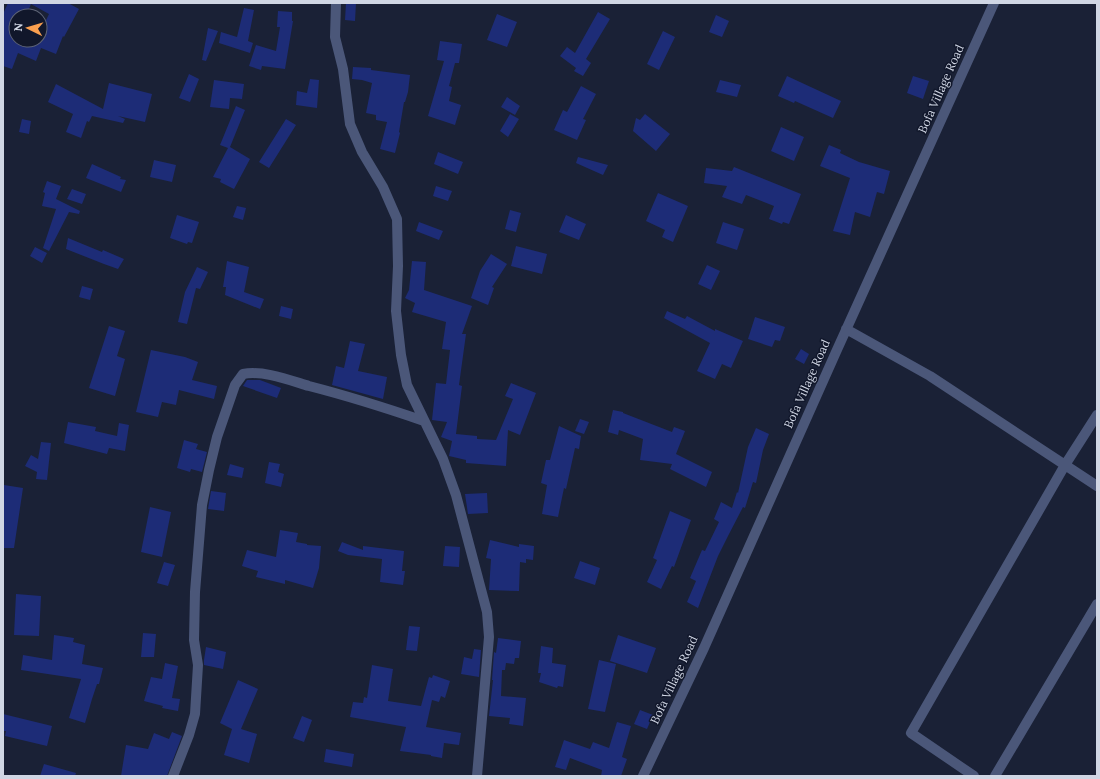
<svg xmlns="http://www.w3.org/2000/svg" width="1100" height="779" viewBox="0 0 1100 779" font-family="Lora,serif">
	<rect width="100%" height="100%" fill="#1a2136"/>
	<!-- building -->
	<path fill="#1d2c77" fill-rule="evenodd" d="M8,3H68L79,9L64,37L63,36L56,54L41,48L36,61L18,53L12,69L3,66V14ZM31,4L49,14L40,33V40H16V16H26Z
		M346,3H356L355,21L345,20Z
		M244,8L254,10L248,41L253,43L250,53L219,43L221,32L237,37Z
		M278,11L292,12V21H293L285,69L262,66L261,70L249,66L256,45L276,51L280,27H277Z
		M598,12L610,19L586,59L591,63L583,76L574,71L576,68L560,56L567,47L575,53Z
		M497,14L517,22L507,47L487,40Z
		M716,15L729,21L722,37L709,32Z
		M208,28L218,31L206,61L202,60Z
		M663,31L675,37L659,70L647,64Z
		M440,41L462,44L459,63H455L449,86L452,87L449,101L461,105L455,125L428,116L444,61L437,60Z
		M353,67L371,68V70L410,75L408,92L405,102H404L399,132L400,133L395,153L380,149L387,122L376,120V115L366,113L372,83L362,80L352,79Z
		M189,74L199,79L190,102L179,98Z
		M787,76L841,101L833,118L795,101L794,103L778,96Z
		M913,76L929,81L923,99L907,93Z
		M310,79L319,80L317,108L296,105L297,91L307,93Z
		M214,80L244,84L242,99L230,98L229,109L210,107Z
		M720,80L741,85L737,97L716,92Z
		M109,83L152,94L145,122L118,116L125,119L123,123L92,116L89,122L87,121L81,138L66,132L73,114L48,102L56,84L103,109Z
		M581,86L596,94L583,119L586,120L577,140L554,130L563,110L567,112Z
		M507,97L520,106L515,115L501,107Z
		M236,106L245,110L230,147L250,159L234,189L220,182L221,179L213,177L228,148L220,145Z
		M510,114L519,119L508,137L500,131Z
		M645,114L670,134L656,151L633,131L636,118L640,120Z
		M22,119L31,121L29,134L19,132Z
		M286,119L296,125L269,168L259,162Z
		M781,127L804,137L794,161L771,151Z
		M829,145L841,150L840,153L859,162L890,171L884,194L877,192L870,217L855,212L850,235L833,231L850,178L820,166Z
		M438,152L463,162L458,174L434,164Z
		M578,157L608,165L603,175L576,163Z
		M154,160L176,165L172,182L150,177Z
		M92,164L121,177L120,179L126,180L121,192L86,178Z
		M734,167L801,194L789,224L783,222L782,224L769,219L774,206L746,195L742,204L722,197L727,186L704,183L706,168L732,171Z
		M47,181L61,186L56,199L80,211L79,214L69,212L49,251L43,248L56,209L42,206L45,193L43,192Z
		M436,186L452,191L448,201L433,196Z
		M72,189L86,194L82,204L67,199Z
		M658,193L688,206L673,242L662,237L665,230L646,221Z
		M237,206L246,208L243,220L233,217Z
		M510,210L521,213L516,232L505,229Z
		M177,215L199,222L192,243L188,242L187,244L170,238Z
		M566,215L586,224L579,240L559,232Z
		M419,222L443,231L439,240L416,231Z
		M723,222L744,229L737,250L716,243Z
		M68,238L102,252L103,250L124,259L118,269L104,264L66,249Z
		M516,246L547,254L542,274L511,266Z
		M35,247L47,253L42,263L30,256Z
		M491,254L507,264L492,287L494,288L488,305L471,298L480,271Z
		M227,261L249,267L244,292L264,299L260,309L225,295L226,287H223Z
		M412,261L426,262L424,290L472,306L462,334H466L459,385L462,386L456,434L477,436V439L496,440L513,399L505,396L511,383L536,393L520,435L508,430L506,466L466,463V460L449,456L452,441L441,437L447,422L432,420L436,383L446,384L450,350L442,349L446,322L412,312L415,303L405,298L409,290Z
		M707,265L720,271L711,290L698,284Z
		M197,267L208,272L200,289L196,288L187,324L178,322L185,292Z
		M82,286L93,289L90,300L79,297Z
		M281,306L293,309L291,319L279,316Z
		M667,311L685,319L687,316L715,331V329L743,341L731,368L722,364L715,379L697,371L710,343L664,318Z
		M755,317L785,327L780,341L775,340L772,347L748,339Z
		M109,326L125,331L117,356L125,359L115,396L89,388Z
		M350,341L365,344L358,371L387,377L383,399L332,385L336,366L344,368Z
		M801,349L809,354L804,364L795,359Z
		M151,350L185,357L198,362L192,380L217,386L214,399L179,390L176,405L162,402L158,417L136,412Z
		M247,380H260L281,388L277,398L243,386Z
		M613,410L623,412V413L672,432L674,427L685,431L676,454L712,472L706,487L670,469L672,464L640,460L643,439L619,430L618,435L608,432Z
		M580,419L589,422L584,434L575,431Z
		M68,422L96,427L95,431L117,436L119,423L129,425L125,451L109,448L107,454L64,443Z
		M559,426L581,436L579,449L575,448L566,489L564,488L558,517L542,514L547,485L541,483L546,460H550Z
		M756,428L769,434L763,450L756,483L753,482L745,508L743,507L728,536L718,556L698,608L687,602L696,581L690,578L702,550L705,551L719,522L714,519L721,502L732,508L737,492L738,493L748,447Z
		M184,440L198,444L196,449L207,452L202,472L191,469L190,472L177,468Z
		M41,442L51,443L47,480L36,479L37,472L25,466L31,455L38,459Z
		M269,462L280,464L278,472L284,474L281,487L265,483Z
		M230,464L244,468L242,478L227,475Z
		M4,485L23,488L14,548H3Z
		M211,491L226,493L224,511L208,509Z
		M487,493L488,513L468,514L465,494Z
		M150,507L171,512L162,557L141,552Z
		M670,511L691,520L674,567L672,566L661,589L647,582L657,560L653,558Z
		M280,530L298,533L296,542L307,544V545L321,546L319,568L313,588L285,580V584L256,577L258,571L242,566L247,550L276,557Z
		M490,540L519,547V544L534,546L533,560L526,559V563L520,562L519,591L489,590L491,559L486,558Z
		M342,542L363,550V546L404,551L402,571H405L403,585L380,582L382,559L348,555L338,551Z
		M445,546L460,547L459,567L443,566Z
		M580,561L600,568L595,585L574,578Z
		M164,562L175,565L168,586L157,583Z
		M16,594L41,596L39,636L14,635Z
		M409,626L420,627L417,651L406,650Z
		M143,633L156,634L154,657H141Z
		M54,635L74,638L73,642L85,645L82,664L103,668L99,684H97L92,699L85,723L69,718L81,679L21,670L23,655L52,660Z
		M618,635L656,648L647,673L610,661Z
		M498,638L521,641L519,658H515L514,664L506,663L505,670H502L501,696L526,698L523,726L509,724L510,718L489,716L493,680H492L494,652L496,653Z
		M541,646L553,648L552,663L566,665L563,687L558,686L557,688L539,682L541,673H538Z
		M206,647L226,652L223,669L204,665V660Z
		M474,649L481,650L479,677L461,674L464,657L472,659Z
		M599,660L616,664L605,712L588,709Z
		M165,663L178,666L172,698L180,699L178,711L162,708L163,706L144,701L151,677L162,679Z
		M372,665L393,669L388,701L421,706L429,677L432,678L433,675L450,681L445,698L441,696L439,702L432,700L426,727L461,733L459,745L444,743L442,758L431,756V755L400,751L406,727L350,717L353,702L363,703L364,697L367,698Z
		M238,680L258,689L241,729L257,734L249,763L224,755L232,729L220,723Z
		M640,710L653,715L647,729L634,724Z
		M3,714L52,726L47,746L5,736L6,731H3Z
		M302,716L312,720L304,742L293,738Z
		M617,722L631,726L622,757L627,759L621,776H601L602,770L570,758L566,770L555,767L564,740L590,749L593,742L609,748Z
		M172,732L182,736L167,776H121L126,745L148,749L154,733L169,739Z
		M326,749L354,754L352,767L324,762Z
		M44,764L76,773L75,776H40Z"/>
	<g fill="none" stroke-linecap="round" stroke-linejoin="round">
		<!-- minor -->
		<path stroke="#4b5779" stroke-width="10" d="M336,3L335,37L343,69L350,124L362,152L383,187L397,219L398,266L396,311L401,355L407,385L443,459L456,495L487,612L489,637L477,776
			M846,329L930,376L1097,486
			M173,776L189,735L195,714L198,665L194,640L195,592L202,505L209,470L217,437L235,385L243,374C263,370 289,380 309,386C348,396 386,408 424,421
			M643,776L704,648L836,352L994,3
			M974,776L911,733L1065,465L1097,415
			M995,776L1097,604"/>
	</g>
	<g text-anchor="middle" stroke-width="3" stroke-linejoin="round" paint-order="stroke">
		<!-- street labels -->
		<g font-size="12" fill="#d0d6e4" stroke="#11172b">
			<text transform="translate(941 89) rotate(-66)" y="4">Bofa Village Road</text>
			<text transform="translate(807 384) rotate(-66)" y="4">Bofa Village Road</text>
			<text transform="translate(674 680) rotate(-65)" y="4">Bofa Village Road</text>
		</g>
	</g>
	<!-- border -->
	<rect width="1100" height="779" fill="none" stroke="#d0d6e4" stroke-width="8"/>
	<!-- north arrow -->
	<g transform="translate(28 28) rotate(275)"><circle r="19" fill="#11172b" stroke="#5d6375"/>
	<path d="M0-3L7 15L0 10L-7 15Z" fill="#fa9f4f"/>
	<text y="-6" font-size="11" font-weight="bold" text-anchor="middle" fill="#d0d6e4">N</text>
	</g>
</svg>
